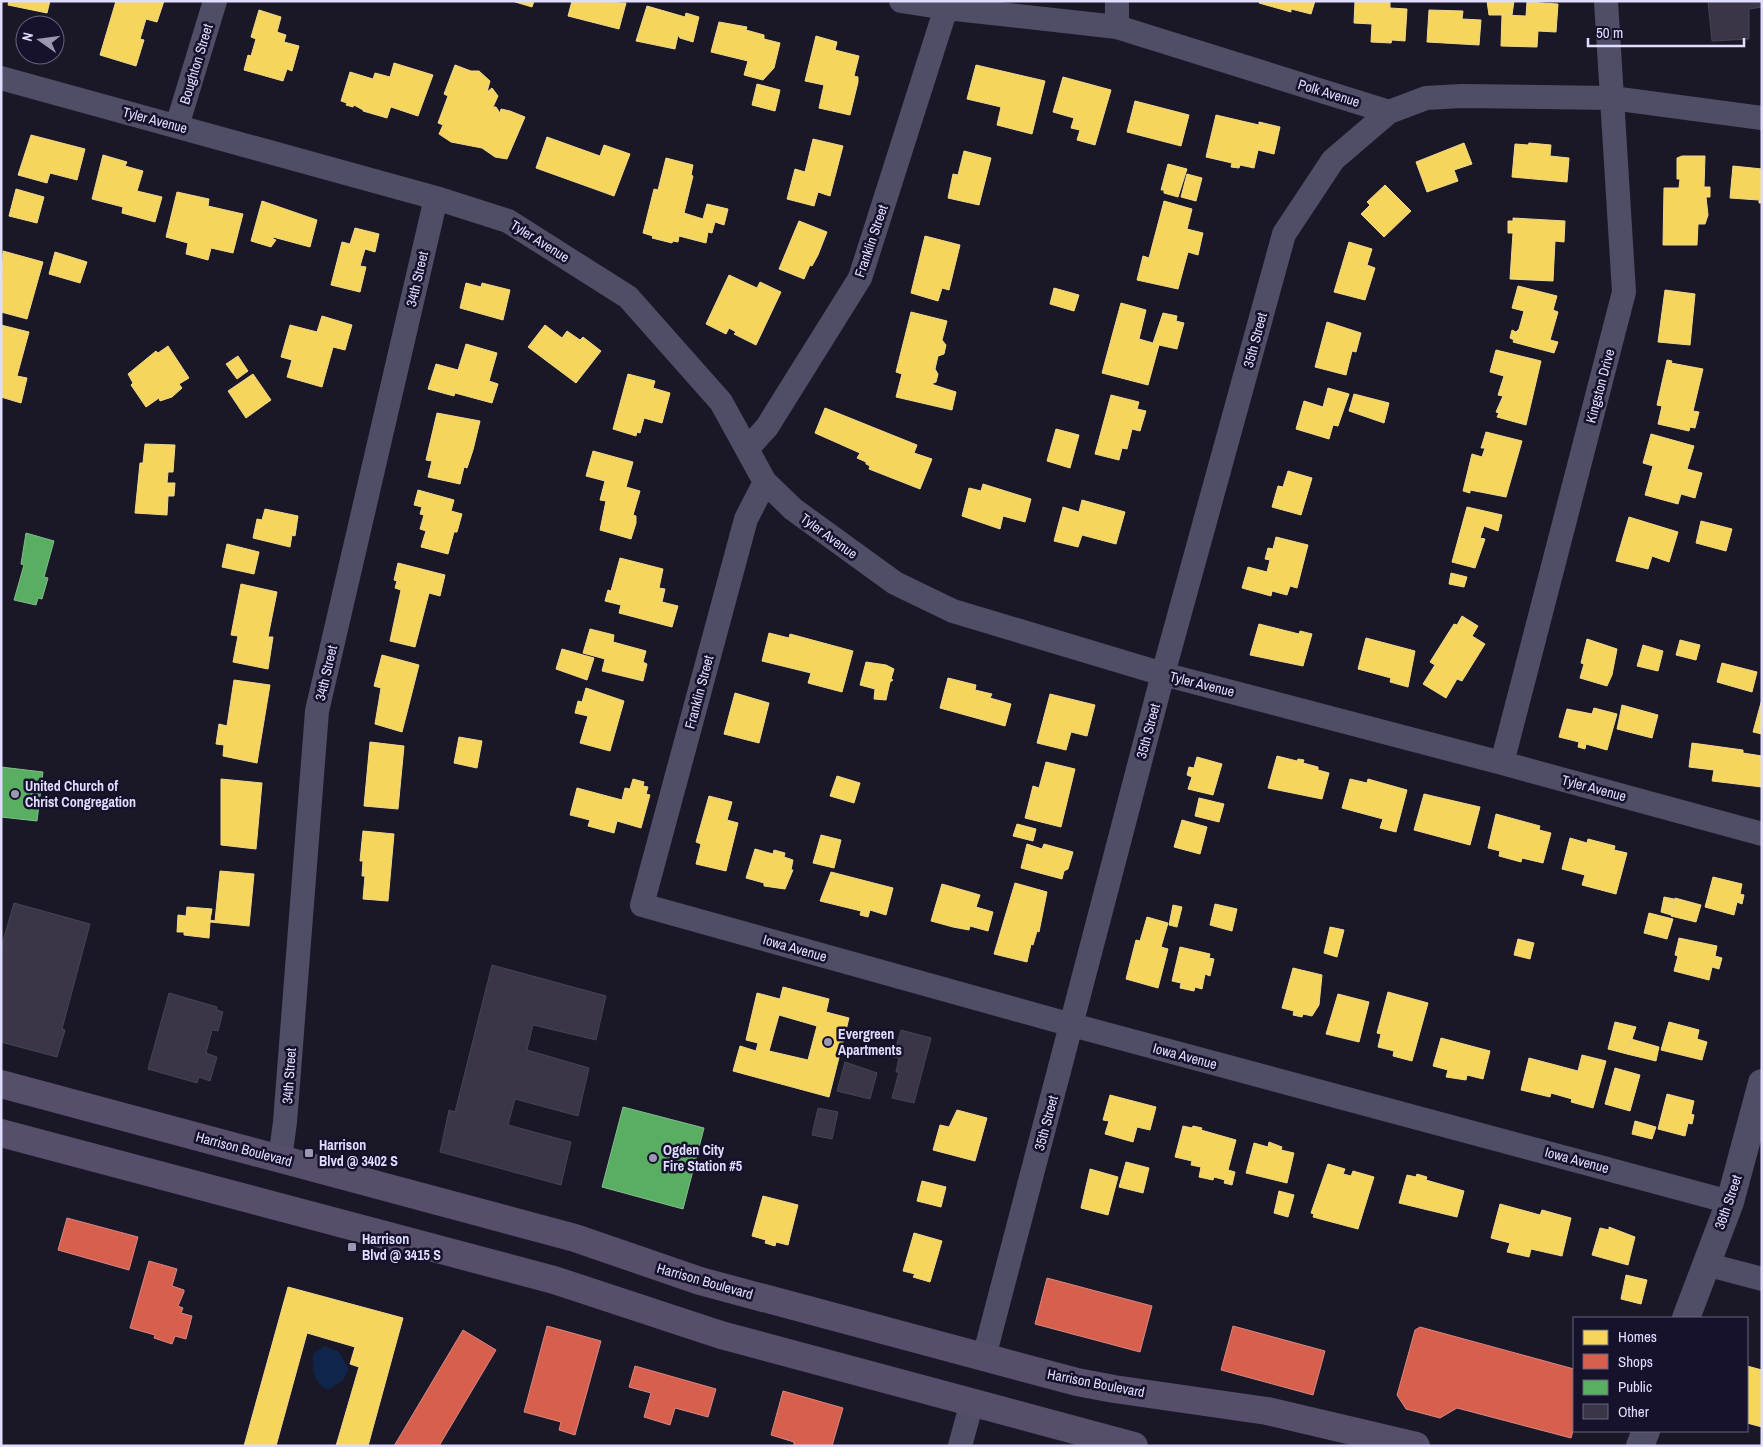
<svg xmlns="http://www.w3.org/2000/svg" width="1763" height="1447" viewBox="0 0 1763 1447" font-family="'Archivo Narrow',sans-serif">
	<rect width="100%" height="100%" fill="#1a1826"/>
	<!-- water -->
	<path fill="#0f254b" d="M324,1346L339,1352L349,1369L343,1380L328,1390C313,1382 313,1371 313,1354Z"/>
	<!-- homes -->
	<path fill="#f6d55c" stroke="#f0d78d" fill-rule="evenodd" d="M9,1H50L47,13L8,5Z
		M116,1H164L157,22L146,19L140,39L144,40L136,66L100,55Z
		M512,1H534L532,7Z
		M572,1L626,3L619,29L568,16Z
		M1260,1H1315L1311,14L1291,9V12L1259,3Z
		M1355,1H1390V8L1407,9L1405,41L1392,40L1391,43L1371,42L1372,24L1354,23Z
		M1487,1H1514L1512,15H1489Z
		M1527,2L1558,4L1556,32L1538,31L1537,47L1501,46L1502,15L1526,16Z
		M647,6L685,17L686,13L699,17L693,42L680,38L678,35L675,49L636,41Z
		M259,10L281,17L277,32L286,35L284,42L299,46L292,71L287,69L283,81L244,70L248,55L251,56L256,39L251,37Z
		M1429,10L1463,11L1462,19L1481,20L1479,45L1427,42Z
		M719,22L747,27L746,30L764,35V39L780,43L774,68L763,80L744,75L748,61L711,52Z
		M816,36L837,42L835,50L859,56L854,76L858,77V82L850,115L819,108L824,85L805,81Z
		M394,63L433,75L418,116L391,107L393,100L387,118L363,111L364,108L363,110L354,105L353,107L346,105L347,103L341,101L350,72L373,79L375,73L390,77Z
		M455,65L471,71H479L490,81L487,92L492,88L498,96L493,107H496L500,113L501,109L510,111L525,117L507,159L495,157L482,148L451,142L439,134L443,125L438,123L448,96L444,94Z
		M976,65L1045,81L1032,134L997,125L1001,107L967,99Z
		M1063,77L1111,90L1095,145L1077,140L1080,130L1071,128L1074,118L1053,112Z
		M757,84L780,90L775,111L752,105Z
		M1135,101L1189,115L1181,146L1127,132Z
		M1216,115L1259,125V122L1280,127L1274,154L1258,150L1254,168L1240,165L1239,168L1231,167L1232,163L1206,157Z
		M31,135L85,149L77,180L50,173L47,183L18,175Z
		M547,137L600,156L604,145L630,154L614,196L536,168Z
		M813,139L843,146L830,196L818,192L814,206L787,199L795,169L805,172Z
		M1464,143L1472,164L1454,170L1458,181L1427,192L1416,162Z
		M1529,143L1551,145L1550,156L1569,158L1567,182L1512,177L1515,144L1528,145Z
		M964,151L991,158L979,205L948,198L953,174L958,175Z
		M103,155L127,162L125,166L143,171L137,191L162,197L155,222L122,213L123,207L92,199Z
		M1682,156H1705L1704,187H1710V197H1706L1708,215L1705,224H1698L1697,245H1663L1664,188H1679L1680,179H1677V158Z
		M666,158L693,165L691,175L693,176L684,213L703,219L707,204L728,209L724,225L715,222L712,233L708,232L706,243L679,236L678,242L673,241L672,243L652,238L653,236L643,233L654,189L658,190Z
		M1168,164L1187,169L1178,197L1164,193V190H1161Z
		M1733,166L1762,169V203H1759V200L1730,198Z
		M1187,174L1202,178L1196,201L1181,197Z
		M1385,185L1411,211L1384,237L1361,214L1370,205L1367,202Z
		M16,189L44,197L37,223L9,216Z
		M177,192L209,199L208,206L243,214L233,253L211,248L208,260L186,254L188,243L166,237Z
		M262,201L317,220L310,247L273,237V239L276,240L271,247L251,241Z
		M1164,201L1192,209L1187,229L1203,233L1198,255L1188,252L1178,289L1137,280L1143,256L1149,258Z
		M1513,218L1565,221L1564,242L1555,241L1553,281L1510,279L1513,233H1508V221H1513Z
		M799,221L827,232L818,255L812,266L810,265L804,279L779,269Z
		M355,228L379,234L375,252L365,249L360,266L366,267L360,292L331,285L342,242L350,244Z
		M925,236L960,245L949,290L942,288L938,301L911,293Z
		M1349,242L1372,249L1367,265L1375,268L1365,300L1334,292Z
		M3,251L43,262L27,319L1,312Z
		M55,252L87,262L80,283L49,274Z
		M729,275L757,288L760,282L781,292L756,345L734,334L736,332L729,328L726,334L706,324Z
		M466,283L481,287L482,283L510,290L503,320L460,308Z
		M1518,286L1557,296L1553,310L1558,312L1550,340L1558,342L1554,353L1513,342L1514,340L1510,338L1512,330L1516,332L1519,329L1524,311L1512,308Z
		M1054,288L1079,295L1074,311L1050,304Z
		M1665,290L1695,294L1690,345L1658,342Z
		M1121,303L1146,310L1139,339L1153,343L1163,313L1177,316L1176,321L1184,323L1177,349L1159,345L1148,385L1102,373Z
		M911,312L947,321L942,340L946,345L944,354L938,356L935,369L938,374L936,382L931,384L956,392L952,410L896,397L902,374L896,372Z
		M322,316L352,325L345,350L333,347L322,387L287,377L292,360L281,357L290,325L317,332Z
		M1327,322L1361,333L1356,352L1352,351L1346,375L1315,367Z
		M1,325L29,332L17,376L27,378L21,403L1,397Z
		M545,325L562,338L567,331L580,340L583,337L601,351L576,383L528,347Z
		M466,344L497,353L489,381L498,384L492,403L455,393L454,396L428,389L436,364L458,370Z
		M168,346L189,378L179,384L182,388L172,397L160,401L159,398L146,407L131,385L133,383L128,374L156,351L158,353Z
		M1496,350L1541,361L1526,425L1497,417L1499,413L1496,412L1503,396L1498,395L1504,376L1490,372Z
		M238,356L248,371L237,379L226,364Z
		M1667,360L1672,361L1671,363L1703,369L1693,411L1699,412L1695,428L1690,427L1689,431L1658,424L1662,406L1657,405Z
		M253,374L271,400L246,418L228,391Z
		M628,374L655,381L653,388L670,393L662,423L644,418L640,433L637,432L636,436L613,429Z
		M1328,388L1349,394L1338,426L1333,425L1329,439L1296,429L1304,401L1323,407Z
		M1354,394L1389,403L1384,423L1349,411Z
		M1111,395L1139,402L1137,409L1146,411L1140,431L1132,429L1127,449L1122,448L1119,460L1095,454Z
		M825,408L917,445L914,453L932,459L920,489L869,469L870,466L866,464V462L857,458L860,453L815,433Z
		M437,413L480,421L473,450L467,468L464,467L460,484L428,477L432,461L426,460Z
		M1056,429L1079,435L1070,468L1047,461Z
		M1486,432L1522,441L1506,497L1470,490V493L1463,491L1472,454L1482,457L1485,448H1481Z
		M1651,434L1694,446L1687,469L1702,473L1695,498L1681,494L1678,504L1645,495L1653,466L1643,463Z
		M145,444L175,445L173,472H168L167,483H175L174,496H168L167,515L135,513L140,463H143Z
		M593,451L633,462L626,487L640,491L633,515L636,516V523L631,539L600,530L606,501L600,500L605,481L586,476Z
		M1288,471L1312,478L1301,515L1272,507L1278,486L1283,487Z
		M983,484L1031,499L1025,522L1003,516L1000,529L962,516L969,488L981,491Z
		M418,490L454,500L451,511L462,514L457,532H454L448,554L421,547L426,531L420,529L424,515L420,514L422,507L414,505Z
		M1082,500L1125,512L1116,544L1082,535L1078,547L1054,541L1063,507L1079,512Z
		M1467,507L1502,515L1498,531L1484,526L1480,538L1485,539L1475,568L1452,562Z
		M265,509L298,516L295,536L292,535L290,547L253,538L257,519L262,520Z
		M1629,517L1678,532L1669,562L1652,556L1648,569L1616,561Z
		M1701,521L1732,529L1726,551L1696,543Z
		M1276,537L1308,545L1297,588L1290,586L1287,595L1272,591L1271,596L1242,588L1248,567L1267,572L1270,560L1265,559L1268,548L1273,549Z
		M227,544L259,552L254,574L222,567Z
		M620,558L663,569L659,588L665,589L662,602L678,606L672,627L619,613L621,605L605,601L608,590L611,591Z
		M398,563L445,575L440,596L429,593L415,647L390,641L401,590L395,588L397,581L394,580Z
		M1451,573L1467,577L1464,587L1449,584Z
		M241,584L277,592L268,637H273L268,669L233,662L238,636L231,635Z
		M1462,616L1478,626L1472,636L1485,644L1462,681L1457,679L1446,698L1423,684L1435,665L1430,662L1454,624L1457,625Z
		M1259,624L1299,634L1300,631L1312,634L1303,666L1250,655Z
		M590,629L614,635L613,642L646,651L643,662L647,664L643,681L602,671L605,659L583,653Z
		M769,633L789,638L790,634L853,651L842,692L808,683L811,673L762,661Z
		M1366,638L1415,651L1408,687L1390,682L1391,678L1358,669Z
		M1587,639L1617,649L1612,675L1607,686L1580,678L1584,664L1581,663Z
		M1680,640L1700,645L1696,660L1676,655Z
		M1643,645L1663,651L1658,671L1637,666Z
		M562,649L594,658L587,680L556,669Z
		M382,655L419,665L402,732L375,724L381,688L374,686Z
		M866,662L886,665L894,669L891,679L893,680L890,682L886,700L874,699L875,689L860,685Z
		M1722,663L1757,672L1752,692L1717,682Z
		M948,678L976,685L975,690L992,694L990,698L1011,704L1005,726L940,708Z
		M234,680L270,685L257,763L223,756L224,745L216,744L219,724L227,726Z
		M586,688L624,701L610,751L580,743L588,716L575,713L578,701L582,702Z
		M735,693L769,703L759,743L724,734Z
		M1050,694L1095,705L1087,736L1071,732L1066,750L1037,743Z
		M1762,699V734L1753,732Z
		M1622,705L1658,715L1652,738L1617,729Z
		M1594,708L1617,714L1607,750L1586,744L1585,749L1578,747L1579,742L1559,737L1567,709L1592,714Z
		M459,737L482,741L477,768L454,763Z
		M370,742L404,746L398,809L364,806Z
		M1692,743L1743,750V753L1762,756V787L1712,781L1714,770L1689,767Z
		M1277,756L1297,761L1298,759L1304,760L1303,763L1318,767V770L1329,773L1322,799L1268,788Z
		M1197,757L1222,764L1213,795L1188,789L1192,777L1187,775L1189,767L1194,768Z
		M1046,762L1075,769L1061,827L1025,818L1033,786L1039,788Z
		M837,776L860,783L854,803L830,796Z
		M221,779L262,783L256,849L221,845Z
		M633,779L644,782L643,786L648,787L646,794L650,795L641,828L617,821L614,833L588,826L590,820L570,815L577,788L622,800L625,788L630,789Z
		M1350,779L1367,783L1368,779L1407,790L1396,832L1380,828L1383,819L1342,808Z
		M1424,794L1480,807L1470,845L1414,830Z
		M709,796L732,802L727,820L738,823L726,871L696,864L701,844L696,842Z
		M1199,798L1224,804L1219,822L1195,816Z
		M1496,814L1540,826L1539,830L1551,833L1543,863L1522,858L1521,862L1499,856L1500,851L1488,848Z
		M1182,820L1207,827L1200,854L1174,847Z
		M1017,824L1036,829L1033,841L1013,836Z
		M363,831L394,834L388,901L363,899L365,876H362L363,861H360Z
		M821,835L841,840L834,868L813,863Z
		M1570,838L1587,843L1588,839L1615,846L1614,850L1627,853L1616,894L1582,885L1585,875L1562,869Z
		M1027,844L1042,849L1044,844L1073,852L1068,869L1064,871L1062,879L1021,868Z
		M755,849L773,854L774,850L785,853L784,857L793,860L791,870H793L785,889L764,886V883L746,878Z
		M220,871L254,874L249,926L210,922L209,938L184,935V932H177L178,915L186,916L187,907L212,909L210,920L215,921Z
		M831,872L893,888L886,915L870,910L868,917L860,915L861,911L820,901Z
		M1713,877L1742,884L1740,894L1744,895L1742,904L1737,902L1734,915L1705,907Z
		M1015,883L1047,892L1039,932L1037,931L1033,945L1031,944L1027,962L994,954Z
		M942,884L980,895L976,907L993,912L988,931L970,926L969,930L953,927L931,921Z
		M1664,897L1674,899L1671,915L1661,912Z
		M1675,898L1701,905L1696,922L1671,916Z
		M1215,904L1237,909L1232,931L1210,925Z
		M1173,905L1182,907L1177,927L1169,925Z
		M1649,913L1673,919L1667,939L1644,933Z
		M1147,917L1168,923L1161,947L1168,949L1158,988L1126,979L1136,940L1140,941Z
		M1330,927L1344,930L1337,957L1324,953Z
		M1679,938L1717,946L1715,956L1722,958L1719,969L1712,967L1709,980L1674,971L1678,956L1675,955Z
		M1518,939L1534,943L1530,959L1514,955Z
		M1180,947L1210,954L1209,958L1214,959L1210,976L1205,974L1202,989L1195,987L1194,991L1180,988L1181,983L1172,981Z
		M1293,968L1322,975L1319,1005L1312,1016L1303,1014L1302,1017L1293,1015L1294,1011L1282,1008Z
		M783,987L829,999L826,1012L849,1018L829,1097L733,1071L740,1046L756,1051L758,1043L746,1040L757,993L780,999ZM779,1015L817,1026L808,1060L769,1051Z
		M1388,992L1428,1003L1412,1061L1393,1056L1394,1051L1378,1047L1381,1034L1377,1033Z
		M1338,994L1369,1002L1359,1042L1326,1034Z
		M1615,1022L1636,1027L1627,1054L1608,1049Z
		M1669,1022L1699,1030L1697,1039L1707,1042L1702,1060L1661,1050Z
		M1441,1038L1490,1051L1483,1079L1467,1075L1466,1080L1446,1077L1448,1070L1433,1066Z
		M1631,1039L1659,1047L1656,1061L1627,1054Z
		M1582,1055L1606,1061L1593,1108L1571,1102L1572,1099L1551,1093L1550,1097L1521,1090L1529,1058L1578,1071Z
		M1615,1068L1640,1075L1630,1111L1605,1104Z
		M1667,1094L1694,1101L1691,1114L1694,1115L1692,1124L1688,1123L1685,1136L1658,1129Z
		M1110,1095L1156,1107L1150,1130L1137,1127L1133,1142L1105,1134L1109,1121L1103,1120Z
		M957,1110L987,1118L975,1161L933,1150L940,1125L949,1127Z
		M1635,1121L1656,1127L1652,1139L1632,1134Z
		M1183,1126L1192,1128L1193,1126L1202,1128L1201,1130L1236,1140L1228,1170L1235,1172L1232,1185L1224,1183L1225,1180L1214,1177L1213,1180L1199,1177L1201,1167L1191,1165L1192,1161L1175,1157Z
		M1269,1142L1282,1147L1281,1150L1294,1153L1287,1183L1246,1173L1254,1143L1268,1147Z
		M1126,1162L1149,1168L1143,1193L1119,1187Z
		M1328,1164L1345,1169L1343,1174L1351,1176L1353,1171L1374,1177L1358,1229L1313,1217L1314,1214L1311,1213Z
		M1090,1169L1118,1177L1108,1215L1081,1208Z
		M1417,1174L1427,1177L1426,1180L1464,1191L1457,1217L1399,1203L1407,1175L1416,1177Z
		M922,1181L946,1187L941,1207L917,1201Z
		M1279,1191L1294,1195L1288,1217L1274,1213Z
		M763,1196L798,1205L788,1245L776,1242L775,1246L765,1243L766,1240L752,1236Z
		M1500,1204L1540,1215L1542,1210L1571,1218L1562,1256L1531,1249L1529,1257L1507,1252L1510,1243L1491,1238Z
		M1609,1227L1635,1237L1628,1265L1592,1255L1600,1228L1609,1230Z
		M914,1233L942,1241L930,1282L913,1277L915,1274L903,1271Z
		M1626,1275L1647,1280L1641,1304L1621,1299Z
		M288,1287L403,1318L368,1446H336L359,1367L350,1364L355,1347L307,1333L276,1446H244Z
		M1747,1366L1762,1370V1427L1747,1423Z"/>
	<!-- shops -->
	<path fill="#d6604d" stroke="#d98682" d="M67,1218L138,1237L129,1270L58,1250Z
		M149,1261L177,1269L172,1286L184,1290V1292L178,1306L183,1308L181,1313L192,1316L186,1339L175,1336L172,1344L154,1338L155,1335L130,1328Z
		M1047,1278L1152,1306L1140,1352L1035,1324Z
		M547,1326L601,1341L575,1435L559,1430L561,1422L524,1412Z
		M1233,1326L1325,1351L1313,1395L1221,1370Z
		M1420,1327L1574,1369V1427L1571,1438L1457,1408L1440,1418L1406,1409L1397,1395L1415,1330Z
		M463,1330L496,1350L439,1446H394Z
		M635,1366L716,1389L708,1417L675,1408L670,1425L644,1417L651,1393L629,1387Z
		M783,1391L843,1408L832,1446H794V1442L771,1435Z"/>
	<!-- public -->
	<path fill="#5aae61" stroke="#82bc90" d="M26,533L54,541L44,577L48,578L42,599L38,598L36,605L14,600L24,565L21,564Z
		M1,767L43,772L37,821L1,817Z
		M623,1107L704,1128L683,1209L602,1187Z"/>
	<!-- building -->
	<path fill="#3a3647" stroke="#474358" d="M1708,1H1762V7L1749,9V39L1712,41Z
		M14,903L90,924L62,1029L65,1030L57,1057L1,1042V948Z
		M492,965L606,996L596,1040L533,1025L527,1050L589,1068L578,1116L515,1099L508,1125L571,1142L561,1185L440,1152L449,1110L455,1112Z
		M169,993L217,1007V1010L223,1012L218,1031L212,1030L206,1053L217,1057L210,1081L199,1077L197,1083L148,1069Z
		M901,1030L931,1038L914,1103L892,1098L899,1072H896L899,1058L893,1057Z
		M845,1062L877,1073L870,1099L837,1091Z
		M818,1108L838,1112L832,1139L812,1135Z"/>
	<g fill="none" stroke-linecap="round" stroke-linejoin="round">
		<!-- minor -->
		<path stroke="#4f4e66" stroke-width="24" d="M901,1L946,8L1117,27L1389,112L1426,98L1461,96L1612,98L1762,118
			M1117,1V27
			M1,78L436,198L508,221L628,297L721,402L765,482L793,509L895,583L953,611L1163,674L1502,763L1762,834
			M177,126L215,1
			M747,449L767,427L860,278L946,8
			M765,482L746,519L642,905L1072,1025L1730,1202
			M1502,763L1624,292L1606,1
			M280,1159L285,1122L317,711L436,198
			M1705,1264L1762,1279
			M984,1357L1163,674L1284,234L1333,160L1389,112
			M960,1446L972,1402"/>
		<!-- tertiary -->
		<path stroke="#4f4e66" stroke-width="28" d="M1686,1318L1730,1202L1762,1083
			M1640,1446L1646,1431"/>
		<!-- primary -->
		<path stroke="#574e6b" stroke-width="28" d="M1,1084L575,1238L700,1281L1077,1382L1114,1389L1267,1411L1416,1446
			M1,1133L554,1280L721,1335L1134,1446"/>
	</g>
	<!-- markers -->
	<g fill="#9b98b3" stroke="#16122c" stroke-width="2">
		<circle cx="15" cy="794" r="5"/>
		<circle cx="828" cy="1042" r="5"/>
		<rect x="304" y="1148" width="10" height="10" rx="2.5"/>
		<circle cx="653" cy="1158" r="5"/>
		<rect x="347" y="1242" width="10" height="10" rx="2.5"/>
	</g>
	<g text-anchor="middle" stroke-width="5" stroke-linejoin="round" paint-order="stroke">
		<!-- street labels -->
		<g font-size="14" fill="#e1ddff" stroke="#16122c">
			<text transform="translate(196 64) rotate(-73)" y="5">Boughton Street</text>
			<text transform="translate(1329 93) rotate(17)" y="5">Polk Avenue</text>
			<text transform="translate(155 120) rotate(15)" y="5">Tyler Avenue</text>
			<text transform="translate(540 241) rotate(32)" y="5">Tyler Avenue</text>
			<text transform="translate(871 241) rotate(-71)" y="5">Franklin Street</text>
			<text transform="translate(417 279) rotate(-77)" y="5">34th Street</text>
			<text transform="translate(1255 340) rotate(-75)" y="5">35th Street</text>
			<text transform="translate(1600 386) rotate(-75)" y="5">Kingston Drive</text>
			<text transform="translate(829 536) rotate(36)" y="5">Tyler Avenue</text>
			<text transform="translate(326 673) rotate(-77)" y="5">34th Street</text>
			<text transform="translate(1202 684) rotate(14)" y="5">Tyler Avenue</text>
			<text transform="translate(699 692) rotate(-75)" y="5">Franklin Street</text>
			<text transform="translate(1148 731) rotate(-75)" y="5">35th Street</text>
			<text transform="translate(1594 788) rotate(15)" y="5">Tyler Avenue</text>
			<text transform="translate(795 948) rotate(16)" y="5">Iowa Avenue</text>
			<text transform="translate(1185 1056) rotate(15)" y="5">Iowa Avenue</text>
			<text transform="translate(289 1076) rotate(-86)" y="5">34th Street</text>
			<text transform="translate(1046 1123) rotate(-75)" y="5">35th Street</text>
			<text transform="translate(244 1149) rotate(15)" y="5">Harrison Boulevard</text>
			<text transform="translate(1577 1160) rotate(15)" y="5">Iowa Avenue</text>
			<text transform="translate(1728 1202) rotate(-71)" y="5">36th Street</text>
			<text transform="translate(705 1281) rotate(16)" y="5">Harrison Boulevard</text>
			<text transform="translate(1096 1383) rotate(11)" y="5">Harrison Boulevard</text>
		</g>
		<!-- poi labels -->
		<g font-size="14" font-weight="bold" fill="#e1ddff" stroke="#16122c" text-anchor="start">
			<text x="25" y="791">United Church of<tspan x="25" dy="16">Christ Congregation</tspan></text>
			<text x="838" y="1039">Evergreen<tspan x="838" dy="16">Apartments</tspan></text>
			<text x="319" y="1150">Harrison<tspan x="319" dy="16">Blvd @ 3402 S</tspan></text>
			<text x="663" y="1155">Ogden City<tspan x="663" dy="16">Fire Station #5</tspan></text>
			<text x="362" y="1244">Harrison<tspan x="362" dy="16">Blvd @ 3415 S</tspan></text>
		</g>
	</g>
	<!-- border -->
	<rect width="1763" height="1447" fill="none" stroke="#e1ddff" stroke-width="5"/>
	<!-- legend -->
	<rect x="1573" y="1317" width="175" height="115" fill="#16122c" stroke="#676380"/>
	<rect x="1583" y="1330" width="25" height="15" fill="#f6d55c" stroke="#676380"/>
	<text x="1618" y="1342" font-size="15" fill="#e1ddff">Homes</text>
	<rect x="1583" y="1354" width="25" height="15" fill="#d6604d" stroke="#676380"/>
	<text x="1618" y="1367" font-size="15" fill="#e1ddff">Shops</text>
	<rect x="1583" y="1380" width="25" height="15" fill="#5aae61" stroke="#676380"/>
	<text x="1618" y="1392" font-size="15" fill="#e1ddff">Public</text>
	<rect x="1583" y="1404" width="25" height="15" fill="#3a3647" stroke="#676380"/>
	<text x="1618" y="1417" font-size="15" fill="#e1ddff">Other</text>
	<!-- north arrow -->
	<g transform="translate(40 40) rotate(284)"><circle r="24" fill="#16122c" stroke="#676380"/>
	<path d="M0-4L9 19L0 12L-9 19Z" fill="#9b98b3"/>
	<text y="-8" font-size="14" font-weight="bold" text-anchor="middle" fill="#e1ddff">N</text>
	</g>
	<!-- scale -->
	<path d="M1588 38v8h156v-8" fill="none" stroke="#e1ddff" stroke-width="2.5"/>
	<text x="1596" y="38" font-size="15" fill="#e1ddff" stroke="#16122c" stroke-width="4" paint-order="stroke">50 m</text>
</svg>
